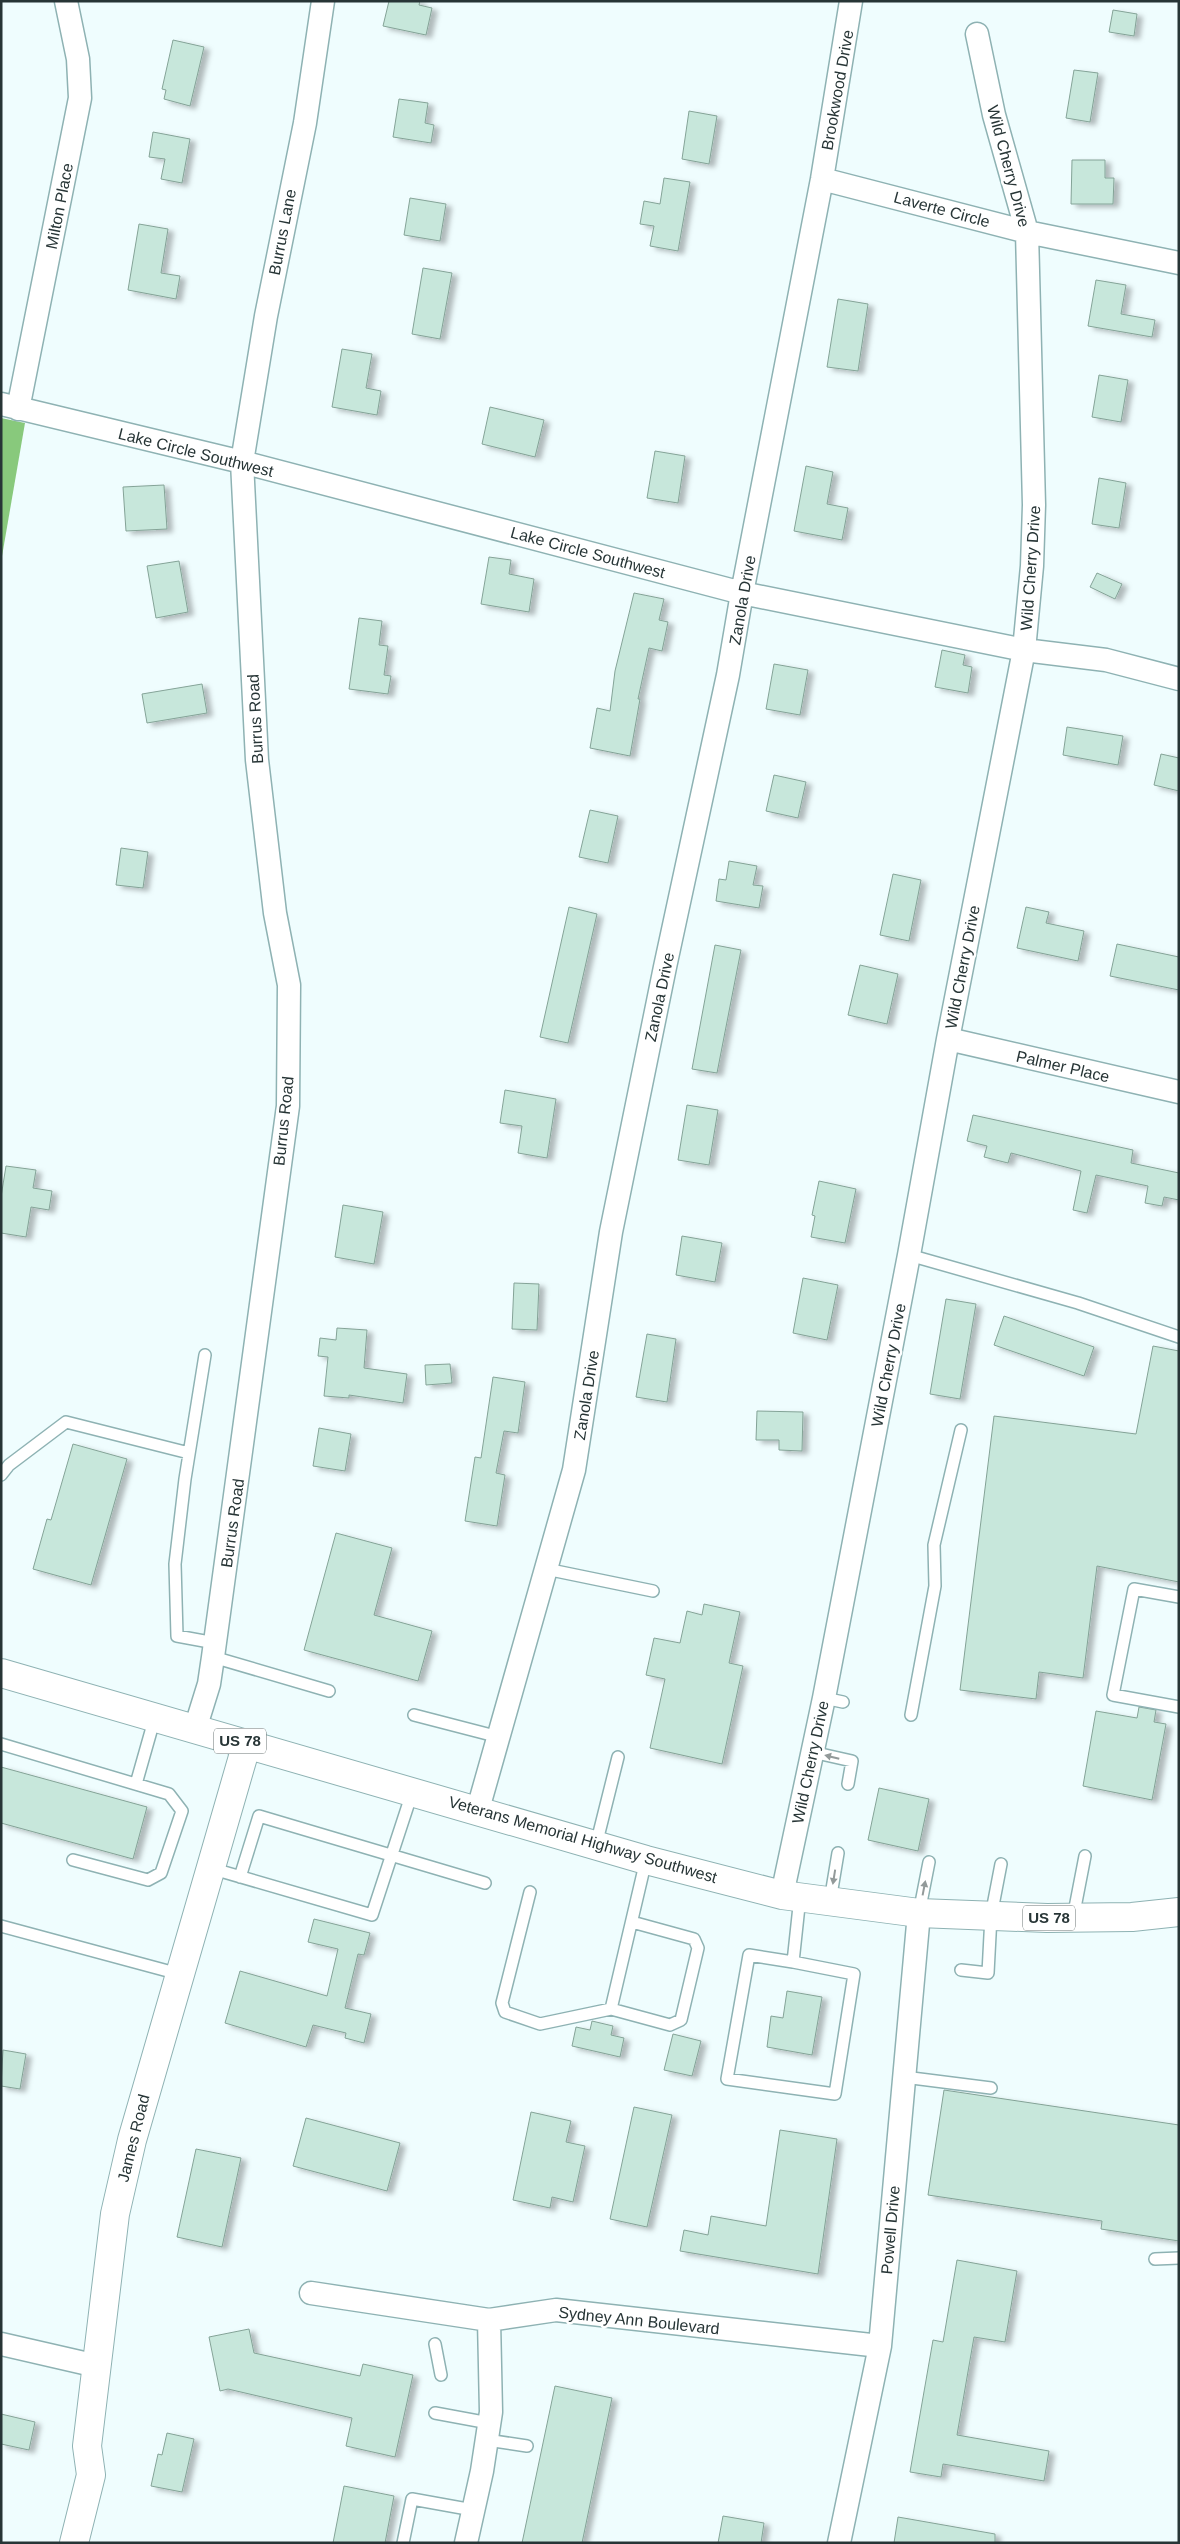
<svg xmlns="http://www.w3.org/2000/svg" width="1180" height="2544" viewBox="0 0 1180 2544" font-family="Arial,sans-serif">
	<defs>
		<filter id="shadow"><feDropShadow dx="5.5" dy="3" stdDeviation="2.5" flood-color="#0004"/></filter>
	</defs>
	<rect width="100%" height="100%" fill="#effdfe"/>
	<!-- forest -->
	<path fill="#88c97c" d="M1,418L25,423L1,562Z"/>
	<!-- building -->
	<path fill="#c7e7db" stroke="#84a397" filter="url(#shadow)" d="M389,1H420L419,5L432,8L426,35L383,26Z
		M1113,10L1137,14L1134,36L1109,32Z
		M173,40L204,47L190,106L164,99L166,90L162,89Z
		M1074,70L1098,73L1090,122L1066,118Z
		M399,99L428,103L425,123L434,125L431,143L393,137Z
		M689,111L717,116L709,164L682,159Z
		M153,132L190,139L182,183L161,179L165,159L149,157Z
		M1072,160H1105V178H1114L1113,204H1071Z
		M664,178L690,182L678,251L650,246L654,226L640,224L644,201L660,204Z
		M410,198L446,204L440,241L404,235Z
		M139,224L168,229L161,273L180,276L176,299L128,290Z
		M423,268L452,273L440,339L412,334Z
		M1096,280L1126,285L1121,314L1155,320L1152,337L1088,326Z
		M838,299L868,304L858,371L827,367Z
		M342,349L372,354L366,388L381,391L377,415L332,407Z
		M1099,375L1128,380L1121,422L1092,417Z
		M490,407L544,420L535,457L482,444Z
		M655,451L685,456L678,503L647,498Z
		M806,466L833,472L827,504L848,508L842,540L794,531Z
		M1099,478L1126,483L1119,528L1092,524Z
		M164,485L167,529L126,531L123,487Z
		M489,557L511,560L509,574L534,579L529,612L481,604Z
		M179,561L188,612L156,618L147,566Z
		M1097,573L1122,584L1115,599L1090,587Z
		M634,593L664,599L659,620L668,622L662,651L649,648L638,699H640L630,756L590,748L597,708L610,711L615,671Z
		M359,618L382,621L379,645L388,646L384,675L391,676L388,694L349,689Z
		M942,650L965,655L963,665L972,667L968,693L935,687Z
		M774,664L808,670L800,715L766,709Z
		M202,684L207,713L147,723L142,694Z
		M1067,727L1123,736L1118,765L1063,755Z
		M1161,754L1179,758V791L1154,785Z
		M774,775L806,782L798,818L766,811Z
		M590,810L618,816L608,863L579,857Z
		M121,848L148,852L143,888L116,885Z
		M729,861L757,866L753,885L763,886L759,908L716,901L719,879L726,880Z
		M893,874L921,880L909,941L880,935Z
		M569,907L597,914L568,1043L540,1037Z
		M1026,907L1049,912L1046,923L1084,931L1078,961L1017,948Z
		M1117,944L1179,957V990L1110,976Z
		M715,945L741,950L717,1073L692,1069Z
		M860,965L898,974L887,1024L848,1015Z
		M505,1090L556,1099L547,1158L518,1153L522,1126L500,1123Z
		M687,1105L718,1110L709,1165L678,1160Z
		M973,1115L1133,1150L1131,1163L1179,1173V1200L1164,1197L1162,1206L1145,1203L1148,1186L1096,1175L1087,1213L1073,1210L1081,1171L1011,1153L1008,1163L984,1157L987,1146L967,1141Z
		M6,1166L36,1170L33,1188L52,1191L49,1210L31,1207L26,1237L1,1233V1197Z
		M819,1181L856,1189L845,1243L811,1237L815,1216L812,1215Z
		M343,1205L383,1212L374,1264L335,1257Z
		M682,1236L722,1243L715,1282L676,1275Z
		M803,1278L838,1285L827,1340L793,1333Z
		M514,1283L539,1284L537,1330L512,1329Z
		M946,1299L976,1304L960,1399L930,1394Z
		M1004,1316L1094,1347L1084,1376L994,1345Z
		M337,1328L367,1330L364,1368L407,1374L403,1403L349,1395V1398L324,1396L328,1357L318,1356L320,1338L336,1340Z
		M647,1334L676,1339L667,1402L636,1397Z
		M1153,1346L1179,1351V1582L1097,1566L1083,1678L1039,1672L1036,1699L960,1690L994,1416L1136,1434Z
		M450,1364L452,1383L426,1385L425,1365Z
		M493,1377L525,1382L518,1433L504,1431L496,1473L505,1475L497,1526L465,1521L475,1457L481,1458Z
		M757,1411L803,1412L802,1451L779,1450V1440H756Z
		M319,1428L351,1434L345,1471L313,1466Z
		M73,1444L127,1459L91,1585L33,1569L47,1519L51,1520Z
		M336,1533L392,1548L374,1615L432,1631L418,1681L304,1650Z
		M704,1604L740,1612L729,1663L743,1666L722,1764L650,1748L665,1679L646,1675L654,1638L680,1643L687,1611L702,1615Z
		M1139,1707L1156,1710L1154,1722L1166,1724L1152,1800L1083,1786L1096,1711L1137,1718Z
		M1,1767L147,1807L133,1859L1,1823Z
		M879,1788L929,1799L918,1851L868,1840Z
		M314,1919L370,1933L364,1955L358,1954L345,2008L371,2014L364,2043L345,2038L346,2033L313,2025L306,2047L225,2023L240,1971L327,1996L338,1949L308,1942Z
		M787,1991L822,1997L812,2055L767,2047L771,2016L783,2018Z
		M592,2021L613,2026L611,2035L624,2038L620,2057L572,2046L576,2027L590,2030Z
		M673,2034L701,2041L692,2076L664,2070Z
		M3,2050L26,2054L20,2089L1,2086Z
		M944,2090L1179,2125V2241L1101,2229L1102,2221L928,2195Z
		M634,2107L672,2115L647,2227L610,2219Z
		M531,2112L571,2121L566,2142L585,2146L573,2202L552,2197L550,2208L513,2200Z
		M306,2118L400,2143L387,2191L293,2166Z
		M780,2130L837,2139L818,2274L680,2251L684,2230L708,2235L711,2216L766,2226Z
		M196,2149L241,2158L222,2247L177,2237Z
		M957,2260L1017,2271L1005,2342L974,2337L957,2435L1049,2451L1044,2481L943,2464L941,2477L910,2472L933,2340L943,2342Z
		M249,2329L254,2353L360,2376L363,2364L413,2375L395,2457L346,2446L352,2418L228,2389L220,2391L209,2337Z
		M555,2386L612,2398L582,2543H522Z
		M1,2414L35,2422L29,2450L1,2444Z
		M167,2433L194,2439L182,2492L151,2486L158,2454L162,2455Z
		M344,2486L394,2496L385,2543H333Z
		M723,2516L764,2523L761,2543H718Z
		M898,2517L995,2534V2543H894Z"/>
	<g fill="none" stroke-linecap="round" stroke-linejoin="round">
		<defs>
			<path id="lane" d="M909,1255L1078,1303L1179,1337
				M205,1355L185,1479L175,1564L177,1636L215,1643
				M1,1475L9,1465L66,1422L189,1453
				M546,1569L653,1591
				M1179,1597L1134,1589L1113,1695L1179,1707
				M213,1657L329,1691
				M824,1698L843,1702
				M414,1715L499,1737
				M911,1715L935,1586L934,1545L961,1430
				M1,1744L169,1794L182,1811L161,1873L148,1880L73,1860
				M812,1752L852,1761L848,1784
				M136,1784L155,1717
				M596,1845L618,1757
				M210,1868L372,1915L412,1793
				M240,1877L259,1816L485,1883
				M530,1892L502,2003L505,2012L540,2024L611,2009L646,1860
				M830,1901L838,1853
				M919,1913L929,1862
				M1073,1918L1085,1856
				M1,1926L179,1974
				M793,1962L749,1955L727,2079L835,2094L854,1974L793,1962L800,1897
				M961,1970L988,1973L991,1916L1001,1864
				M611,2009L670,2025L681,2020L698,1948L694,1939L632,1922
				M904,2077L991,2088
				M1155,2259L1179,2258
				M435,2344L441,2375
				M435,2413L489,2423
				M487,2440L527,2446
				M403,2543L412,2499L473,2510"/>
			<path id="street" d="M822,179L1027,232L1179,263
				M1,404L242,462L742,593L1024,650L1106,660L1179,679
				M18,409L80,98L78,59L66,1
				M948,1039L1179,1092
				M195,1729L209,1684L213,1657L288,1106L289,985L275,913L257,760L242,462L266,316L305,123L323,1
				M478,1809L574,1470L611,1232L665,967L728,675L742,593L822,179L851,1
				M782,1895L824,1698L909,1255L948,1039L1024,650L1032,566L1034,505L1027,232L994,115L977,34
				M311,2293L489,2320L556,2310L880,2346
				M1,2344L97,2366
				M466,2543L482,2471L491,2412L489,2320
				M839,2543L880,2346L919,1913"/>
			<path id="secondary" d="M74,2543L91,2475L87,2446L115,2214L132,2140L247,1743"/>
			<path id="primary" d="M1,1673L646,1860L782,1895L919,1913L1047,1918L1132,1917L1179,1912"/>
		</defs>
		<!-- lane casing -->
		<use href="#lane" stroke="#8eb2b3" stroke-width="14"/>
		<!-- street casing -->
		<use href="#street" stroke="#8eb2b3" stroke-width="25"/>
		<!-- secondary casing -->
		<use href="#secondary" stroke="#8eb2b3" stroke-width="30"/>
		<!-- primary casing -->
		<use href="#primary" stroke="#8eb2b3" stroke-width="30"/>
		<!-- lane -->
		<use href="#lane" stroke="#fff" stroke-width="11"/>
		<!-- street -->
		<use href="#street" stroke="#fff" stroke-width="22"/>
		<!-- secondary -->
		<use href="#secondary" stroke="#fff" stroke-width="28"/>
		<!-- primary -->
		<use href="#primary" stroke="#fff" stroke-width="28"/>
	</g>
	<!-- one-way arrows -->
	<defs><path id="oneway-solid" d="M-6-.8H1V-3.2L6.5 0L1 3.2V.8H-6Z" transform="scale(1.25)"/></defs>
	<g fill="#939a9a">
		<use href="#oneway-solid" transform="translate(832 1757) rotate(-166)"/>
		<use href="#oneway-solid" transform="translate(834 1877) rotate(99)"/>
		<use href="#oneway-solid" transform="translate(924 1888) rotate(-79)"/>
	</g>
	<g text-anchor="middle" stroke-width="5" stroke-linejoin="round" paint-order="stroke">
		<!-- shield labels -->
		<g fill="#fff" stroke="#687272" stroke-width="1">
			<rect x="214" y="1728.5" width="52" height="25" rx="4"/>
			<rect x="1023" y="1905.5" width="52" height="25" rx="4"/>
		</g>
		<g font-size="15" font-weight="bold" fill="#273536">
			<text x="240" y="1746">US 78</text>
			<text x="1049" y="1923">US 78</text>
		</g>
		<!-- street labels -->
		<g font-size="16" fill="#273536" stroke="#fff">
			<text transform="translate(837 90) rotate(-80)" y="6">Brookwood Drive</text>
			<text transform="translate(1009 166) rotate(75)" y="6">Wild Cherry Drive</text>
			<text transform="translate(59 206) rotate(-79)" y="6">Milton Place</text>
			<text transform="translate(942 209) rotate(15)" y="6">Laverte Circle</text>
			<text transform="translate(282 232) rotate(-79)" y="6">Burrus Lane</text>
			<text transform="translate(196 452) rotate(14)" y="6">Lake Circle Southwest</text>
			<text transform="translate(588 552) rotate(15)" y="6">Lake Circle Southwest</text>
			<text transform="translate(1030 568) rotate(-86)" y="6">Wild Cherry Drive</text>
			<text transform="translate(742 600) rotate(-80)" y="6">Zanola Drive</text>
			<text transform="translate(255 719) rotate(-93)" y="6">Burrus Road</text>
			<text transform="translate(962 967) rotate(-79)" y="6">Wild Cherry Drive</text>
			<text transform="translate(659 997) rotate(-78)" y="6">Zanola Drive</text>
			<text transform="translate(1063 1066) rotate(13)" y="6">Palmer Place</text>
			<text transform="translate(283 1121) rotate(-84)" y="6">Burrus Road</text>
			<text transform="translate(888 1365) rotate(-79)" y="6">Wild Cherry Drive</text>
			<text transform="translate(586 1395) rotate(-81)" y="6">Zanola Drive</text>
			<text transform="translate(232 1523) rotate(-82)" y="6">Burrus Road</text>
			<text transform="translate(810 1762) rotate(-78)" y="6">Wild Cherry Drive</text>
			<text transform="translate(583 1839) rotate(16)" y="6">Veterans Memorial Highway Southwest</text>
			<text transform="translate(133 2138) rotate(-76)" y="6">James Road</text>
			<text transform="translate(890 2230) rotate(-85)" y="6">Powell Drive</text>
			<text transform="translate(639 2320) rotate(6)" y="6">Sydney Ann Boulevard</text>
		</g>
	</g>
	<!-- border -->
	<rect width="1180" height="2544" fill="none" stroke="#273536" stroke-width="5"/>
</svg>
